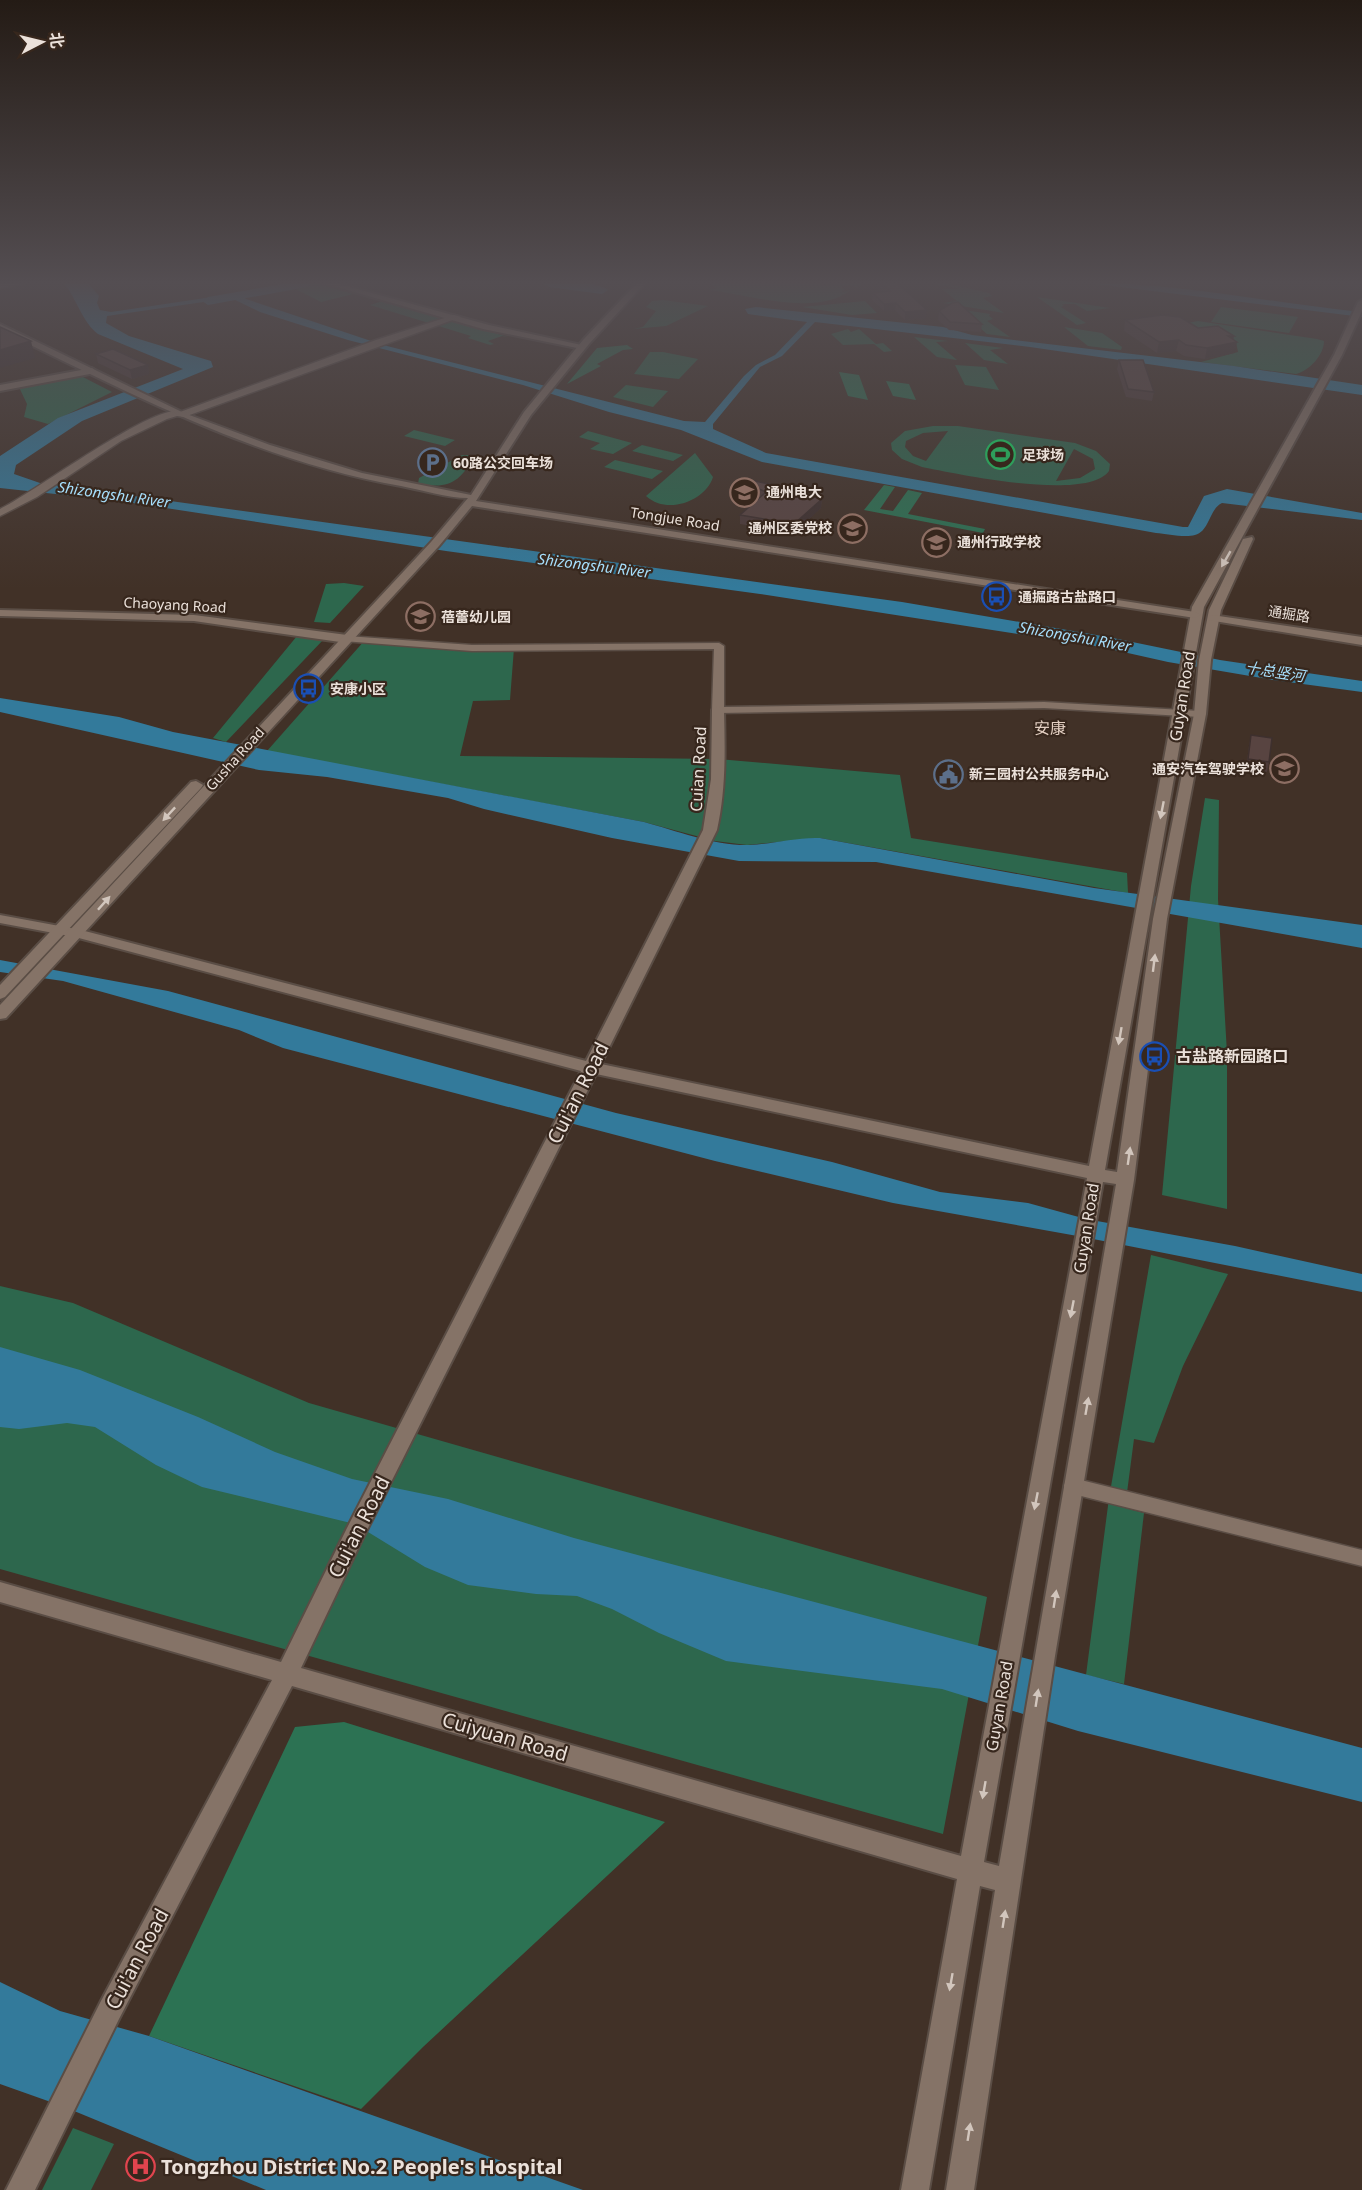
<svg xmlns="http://www.w3.org/2000/svg" width="1362" height="2190" viewBox="0 0 1362 2190" font-family="'Noto Sans','Noto Sans SC',sans-serif">
	<rect width="100%" height="100%" fill="#413127"/>
	<!-- green -->
	<path fill="#2d674d" fill-rule="evenodd" d="M709,283H769L829,292L769,283H822L820,285L864,283L856,287L849,285L840,287L845,289L841,293L850,290C819,317 748,295 710,290L717,288Z
		M935,284H950L989,293L992,296L983,298L1004,313L943,303L957,301L942,289H961Z
		M1037,297L1110,308L1087,311L1075,304H1062L1064,305L1061,307L1086,323L1077,325Z
		M386,300L508,337L502,336L488,341L494,344L490,345L468,338L471,336L370,305Z
		M663,300L708,306L666,326L633,329L643,327L656,311L646,307L652,301Z
		M865,301L877,313L852,315L802,307Z
		M1221,307L1298,317L1289,333L1211,322Z
		M958,309L990,314L989,316L993,319L987,321L1010,337L987,334Z
		M1198,321L1317,339L1324,341C1324,355 1309,371 1296,374L1201,362L1238,352L1236,342L1182,324Z
		M1064,327L1102,333L1122,347L1121,350L1088,346Z
		M848,329L851,332L859,329L876,344L883,343L892,351L884,352L874,344L843,345L831,334Z
		M914,337L948,341L936,342L957,360L937,357Z
		M965,343L1003,348L990,350L1008,364L984,360Z
		M663,352L698,359L679,379L634,374L650,352Z
		M955,365L986,367L999,390L965,385Z
		M79,375L112,392L48,424L24,417L27,404L18,385Z
		M626,385L668,391L653,407L613,397Z
		M933,426H958L1075,443L1096,451L1110,464L1109,471C1086,502 958,474 922,467L902,459L892,450L891,443L905,431ZM948,431L926,461L913,456L905,447L906,441L923,433ZM1074,449L1093,459L1095,469L1080,478L1056,481Z
		M414,430L455,440L445,446L404,436Z
		M588,431L632,443L613,454L590,449L600,443L579,437Z
		M642,445L683,455L673,461L632,451Z
		M695,453L713,477C706,500 668,516 646,496Z
		M462,455H477C457,482 453,489 418,484L419,478Z
		M615,460L663,471L652,479L604,467Z
		M344,583L364,586L330,623L314,622L326,584Z
		M297,636L323,640L226,742L213,738Z
		M365,640L514,648L510,700L473,701L460,756L718,759L900,775L911,838L1127,873L1128,893L820,838L747,845L715,841L644,822L267,751Z
		M1205,798L1219,800L1218,899L1227,1053V1209L1162,1195L1191,886Z
		M1151,1255L1228,1274L1183,1366L1154,1443L1134,1439L1125,1508L1144,1513L1124,1684L1086,1675L1109,1498Z
		M0,1286L73,1303L309,1403L987,1597L943,1834L0,1569Z
		M73,2128L114,2144L91,2190H42Z"/>
	<!-- forest -->
	<path fill="#2c7253" d="M284,283H316L353,294L321,302Z
		M627,345L633,349L623,350L597,364L601,366L567,384L597,348Z
		M839,372L859,375L868,400L848,396Z
		M886,381L909,384L916,400L893,396Z
		M884,485L895,487L880,509L893,511L908,490L922,493L908,514L985,529L983,533L864,510Z
		M344,1722L665,1822L423,2047L361,2109L149,2036L295,1727Z"/>
	<!-- water -->
	<path fill="#337a9b" d="M64,283H88L99,296L97,303L100,310L111,312L239,293L246,299L383,345L684,421L705,422L744,376L756,365L775,355L807,322L748,314L745,309L756,307L943,327L972,335L1234,366L1362,385V395L1030,347L815,322L782,356L760,367L713,424V429L766,453L1183,527H1188L1204,496L1227,489L1362,513V520L1222,503C1209,509 1210,531 1195,535C1185,538 1167,534 1156,533L762,462L681,430L609,412L523,385L348,340L260,312L231,298L107,316L106,323L129,336L201,358L211,361L213,367L82,421L16,465L14,474L40,483L902,602L1108,637L1220,660L1362,681V692L1273,680L1168,662L1101,647L760,594L446,551L120,501L0,488V456L58,418L183,369L98,334C83,323 77,300 64,283Z
		M1088,283C1180,283 1271,303 1362,312V317Z
		M0,698L119,717L173,732L644,822C677,831 715,846 750,845C774,844 796,837 820,838L1094,888L1362,925V948L876,862L739,861L612,838L484,809L448,798L327,777L259,770L0,712Z
		M0,960L168,991L616,1113L832,1162L940,1192L1028,1203L1086,1219L1235,1246L1362,1274V1292L1083,1237L893,1203L715,1161L283,1048L239,1030L63,981L0,972Z
		M0,1347L80,1370L198,1417L275,1452L352,1479L448,1499L574,1538L1362,1748V1802L1078,1731L942,1689L726,1661L659,1633L612,1609L577,1596L536,1594L468,1585L425,1567L355,1524L202,1487L156,1465L95,1427L67,1423L19,1429L0,1427Z
		M0,1982L60,2011L149,2036L583,2190H266L62,2106L0,2084Z"/>
	<g fill="none" stroke-linecap="round" stroke-linejoin="round">
		<!-- river -->
		<path fill="#337a9b" fill-rule="evenodd" d="M289,283H313L307,287L208,305L202,301L208,297Z
			M543,283C557,281 598,281 608,290L602,294L549,287Z"/>
		<defs>
			<path id="minor" d="M24,283L0,288V284Z
				M454,315L461,317L184,417L177,416L167,419L121,441L37,497L0,516V509C29,496 157,401 180,412L376,340Z
				M347,636L472,645L719,643L724,646V707L1044,702L1200,711L1206,714L1200,717L1044,708L718,713L712,710L714,649L472,651L343,641V637Z
				M1073,1478L1362,1550V1566L1073,1494L1066,1492L1064,1486L1066,1480Z"/>
			<path id="tertiary" d="M323,283H335L489,325L586,346L582,349L483,329Z
				M1362,300V311L1342,355L1204,607L1105,1170L1117,1172L1153,919L1194,714L1199,660L1209,610L1243,539L1252,537L1253,539L1221,610L1211,660L1206,714L1167,919L1134,1180L1055,1656L974,2190H946L995,1890L980,1886L929,2190H901L957,1879L292,1686L119,2019L35,2190H6L101,2001L272,1680L0,1602V1582L281,1662L347,1528L581,1071L75,937L0,923V915L81,930L586,1061L703,830L711,779L712,710L718,706L724,710C725,750 726,790 717,830L601,1064L1089,1166L1192,607L1334,355L1358,302ZM596,1074L1087,1178L961,1856L301,1668L363,1538ZM1103,1182L1116,1184L999,1866L984,1862Z
				M92,368L96,371L95,373L0,391V385Z
				M0,610L194,615L347,635L353,639L347,643L194,621L0,616Z"/>
			<path id="secondary" d="M637,283H645L589,344L531,415L476,501L1195,612L1201,615L1195,618L472,506L439,546L6,1018L0,1019V1005L431,542L468,498C447,498 422,490 401,486C258,461 129,393 0,330V324L184,413L270,445L362,473L471,495L524,412L583,340Z
				M1212,615L1362,637V645L1208,620V616Z
				M196,781L203,785L201,788L5,997L0,999V985L191,782Z"/>
		</defs>
		<!-- minor casing -->
		<use href="#minor" stroke="#5a4d45" stroke-width="3"/>
		<!-- tertiary casing -->
		<use href="#tertiary" stroke="#5a4d45" stroke-width="4"/>
		<!-- secondary casing -->
		<use href="#secondary" stroke="#5a4d45" stroke-width="4"/>
		<!-- minor -->
		<use href="#minor" fill="#857367" fill-rule="evenodd"/>
		<!-- tertiary -->
		<use href="#tertiary" fill="#857367" fill-rule="evenodd"/>
		<!-- secondary -->
		<use href="#secondary" fill="#857367" fill-rule="evenodd"/>
	</g>
	<!-- wall -->
	<path fill="#4c3a38" d="M877,283H897L926,318L905,320L895,310L884,311L872,300L873,293L883,292L877,286Z
		M939,311L982,324L981,332L949,330L938,320Z
		M1125,320L1234,336L1233,340L1234,353L1205,359L1184,356L1176,351L1157,353L1124,331Z
		M96,354L148,365L149,374L132,379L98,363Z
		M1119,360L1154,392L1152,401L1126,397L1117,369Z
		M749,485L822,499L821,508L794,533L740,524V515L758,499L749,495Z
		M1251,735L1269,762L1267,772L1246,769L1249,745Z"/>
	<!-- shaded-wall -->
	<path fill="#3e302e" d="M896,303L895,310L884,311V304Z
		M927,310L926,318L905,320V312Z
		M1228,336H1234L1232,343L1237,342L1234,353L1205,359L1207,348Z
		M1179,340L1176,351L1157,353L1159,342Z
		M31,341L35,358L0,368V350Z
		M148,365L149,374L132,379L130,370Z
		M822,499L821,508L794,533V524Z"/>
	<!-- building -->
	<path fill="#584441" stroke="#3e302e" stroke-width="1.5" d="M881,283H897L927,310L905,312L896,303L884,304L873,293L890,291Z
		M958,302L982,324L950,322L939,311L952,303Z
		M1162,315L1180,317L1198,328L1218,326L1234,336H1228L1237,342L1207,348L1186,345L1179,340L1159,342L1125,320Z
		M0,327L31,341L0,350Z
		M113,349L148,365L130,370L96,354Z
		M1119,360H1143L1154,392L1128,389Z
		M751,480L800,491L797,493L822,499L794,524L740,515L766,492L749,485Z
		M1251,735L1272,738L1269,762L1248,759Z"/>
	<!-- one-way arrows -->
	<defs><path id="oneway-solid" d="M-6-.8H1V-3.2L6.5 0L1 3.2V.8H-6Z" transform="scale(1.5)"/></defs>
	<g fill="#d2c6bd">
		<use href="#oneway-solid" transform="translate(1226 559) rotate(120)"/>
		<use href="#oneway-solid" transform="translate(1162 810) rotate(101)"/>
		<use href="#oneway-solid" transform="translate(169 814) rotate(133)"/>
		<use href="#oneway-solid" transform="translate(104 903) rotate(-48)"/>
		<use href="#oneway-solid" transform="translate(1154 963) rotate(-83)"/>
		<use href="#oneway-solid" transform="translate(1120 1036) rotate(100)"/>
		<use href="#oneway-solid" transform="translate(1129 1156) rotate(-82)"/>
		<use href="#oneway-solid" transform="translate(1072 1309) rotate(101)"/>
		<use href="#oneway-solid" transform="translate(1087 1406) rotate(-80)"/>
		<use href="#oneway-solid" transform="translate(1036 1501) rotate(101)"/>
		<use href="#oneway-solid" transform="translate(1055 1599) rotate(-81)"/>
		<use href="#oneway-solid" transform="translate(1037 1698) rotate(-81)"/>
		<use href="#oneway-solid" transform="translate(984 1790) rotate(100)"/>
		<use href="#oneway-solid" transform="translate(1004 1919) rotate(-81)"/>
		<use href="#oneway-solid" transform="translate(951 1982) rotate(100)"/>
		<use href="#oneway-solid" transform="translate(969 2132) rotate(-81)"/>
	</g>
	<!-- sky -->
	<linearGradient id="sky" x2="0" y2="1"><stop stop-color="#241b15"/><stop offset="0.48" stop-color="#544e52"/><stop offset="1" stop-color="#544e52" stop-opacity="0"/></linearGradient>
	<rect width="1362" height="589" fill="url(#sky)"/>
	<!-- icons -->
	<defs>
		<symbol id="stadium-ring" viewBox="-11 -11 22 22"><circle r="9.5" fill="#37271d" stroke="#2e9e5b" stroke-width="1.5"/><path d="M0-5a6.5 5 0 1 0 0 10a6.5 5 0 1 0 0-10ZM-3.5-1.8h7v3.6h-7Z" fill="#2e9e5b"/></symbol>
		<symbol id="parking-ring" viewBox="-11 -11 22 22"><circle r="9.5" fill="#37271d" stroke="#5c6f8a" stroke-width="1.5"/><path d="M-3.5-5.5H1a3.5 3.5 0 0 1 0 7H-1V5.5H-3.5ZM-1-3.4V-.6H.8a1.4 1.4 0 0 0 0-2.8Z" fill="#5c6f8a"/></symbol>
		<symbol id="school-ring" viewBox="-11 -11 22 22"><circle r="9.5" fill="#37271d" stroke="#8d6e63" stroke-width="1.5"/><path d="M0-5L7-2L0 1L-7-2ZM-4 1L0 2.5L4 1V4Q0 6-4 4Z" fill="#8d6e63"/></symbol>
		<symbol id="bus-ring" viewBox="-11 -11 22 22"><circle r="9.5" fill="#37271d" stroke="#1a4fb4" stroke-width="1.5"/><path d="M-5-6H5V4H4V6H2V4H-2V6H-4V4H-5ZM-3.5-4V0h7V-4ZM-3.5 1.2v1.5H-2V1.2ZM2 1.2v1.5H3.5V1.2Z" fill="#1a4fb4"/></symbol>
		<symbol id="civic-ring" viewBox="-11 -11 22 22"><circle r="9.5" fill="#37271d" stroke="#5c6f8a" stroke-width="1.5"/><path d="M-.6-6.5H3V-4.5H.6V-3L4-1V1h2V6H-6V1h2V-1L-.6-3ZM-1.2 2.5V6h2.4V2.5Z" fill="#5c6f8a"/></symbol>
		<symbol id="hospital-ring" viewBox="-11 -11 22 22"><circle r="9.5" fill="#37271d" stroke="#e0444e" stroke-width="1.5"/><path d="M-5-5h3v3.5h4V-5h3V5h-3V1.5h-4V5h-3Z" fill="#e0444e"/></symbol>
	</defs>
	<g fill-rule="evenodd">
		<use href="#stadium-ring" x="984" y="438" width="33" height="33"/>
		<use href="#parking-ring" x="416" y="446" width="33" height="33"/>
		<use href="#school-ring" x="728" y="476" width="33" height="33"/>
		<use href="#school-ring" x="836" y="512" width="33" height="33"/>
		<use href="#school-ring" x="920" y="526" width="33" height="33"/>
		<use href="#bus-ring" x="980" y="580" width="33" height="33"/>
		<use href="#school-ring" x="404" y="600" width="33" height="33"/>
		<use href="#bus-ring" x="292" y="672" width="33" height="33"/>
		<use href="#school-ring" x="1268" y="752" width="33" height="33"/>
		<use href="#civic-ring" x="932" y="758" width="33" height="33"/>
		<use href="#bus-ring" x="1138" y="1040" width="33" height="33"/>
		<use href="#hospital-ring" x="124" y="2150" width="33" height="33"/>
	</g>
	<g text-anchor="middle" stroke-width="4.5" stroke-linejoin="round" paint-order="stroke">
		<!-- far-poi labels -->
		<g font-size="14" font-weight="bold" fill="#ebe1da" stroke="#37271d" text-anchor="start">
			<text x="1022" y="460">足球场</text>
			<text x="453" y="468">60路公交回车场</text>
			<text x="766" y="497">通州电大</text>
			<text x="832" y="533" text-anchor="end">通州区委党校</text>
			<text x="957" y="547">通州行政学校</text>
			<text x="1018" y="602">通掘路古盐路口</text>
			<text x="441" y="622">蓓蕾幼儿园</text>
			<text x="330" y="694">安康小区</text>
			<text x="1264" y="774" text-anchor="end">通安汽车驾驶学校</text>
			<text x="969" y="779">新三园村公共服务中心</text>
		</g>
		<!-- far-street labels -->
		<g font-size="14" fill="#ebe1da" stroke="#37271d">
			<text transform="translate(675 519) rotate(9)" y="5">Tongjue Road</text>
			<text transform="translate(175 605) rotate(3)" y="5">Chaoyang Road</text>
			<text transform="translate(1289 614) rotate(9)" y="5">通掘路</text>
			<text transform="translate(235 759) rotate(-48)" y="5">Gusha Road</text>
		</g>
		<!-- far-water labels -->
		<g font-size="15" font-style="italic" fill="#a6defb" stroke="#37271d">
			<text transform="translate(114 495) rotate(8)" y="5">Shizongshu River</text>
			<text transform="translate(594 566) rotate(7)" y="5">Shizongshu River</text>
			<text transform="translate(1075 637) rotate(10)" y="5">Shizongshu River</text>
			<text transform="translate(1275 672) rotate(9)" y="5">十总竖河</text>
		</g>
		<!-- street labels -->
		<g font-size="16" fill="#ebe1da" stroke="#37271d">
			<text transform="translate(1182 696) rotate(-81)" y="6">Guyan Road</text>
			<text transform="translate(698 769) rotate(-87)" y="6">Cuian Road</text>
			<text transform="translate(1086 1228) rotate(-81)" y="6">Guyan Road</text>
			<text transform="translate(999 1706) rotate(-80)" y="6">Guyan Road</text>
		</g>
		<!-- far-quarter labels -->
		<g font-size="16" fill="#e3cfc2" stroke="#37271d">
			<text x="1050" y="734">安康</text>
		</g>
		<!-- poi labels -->
		<g font-size="16" font-weight="bold" fill="#ebe1da" stroke="#37271d" text-anchor="start">
			<text x="1176" y="1062">古盐路新园路口</text>
		</g>
		<!-- near-street labels -->
		<g font-size="20" fill="#ebe1da" stroke="#37271d">
			<text transform="translate(578 1093) rotate(-63)" y="7">Cui'an Road</text>
			<text transform="translate(359 1527) rotate(-63)" y="7">Cui'an Road</text>
			<text transform="translate(505 1737) rotate(16)" y="7">Cuiyuan Road</text>
			<text transform="translate(137 1959) rotate(-62)" y="7">Cui'an Road</text>
		</g>
		<!-- near-poi labels -->
		<g font-size="20" font-weight="bold" fill="#ebe1da" stroke="#37271d" text-anchor="start">
			<text x="161" y="2174">Tongzhou District No.2 People's Hospital</text>
		</g>
	</g>
	<!-- north arrow -->
	<g transform="translate(42 42) rotate(83)" stroke="#37271d" stroke-width="4.5" paint-order="stroke">
	<path d="M0-4.5L10 22L0 15L-10 22Z" fill="#ebe1da"/>
	<text y="-9" font-size="16" font-weight="bold" text-anchor="middle" fill="#ebe1da">北</text>
	</g>
</svg>
